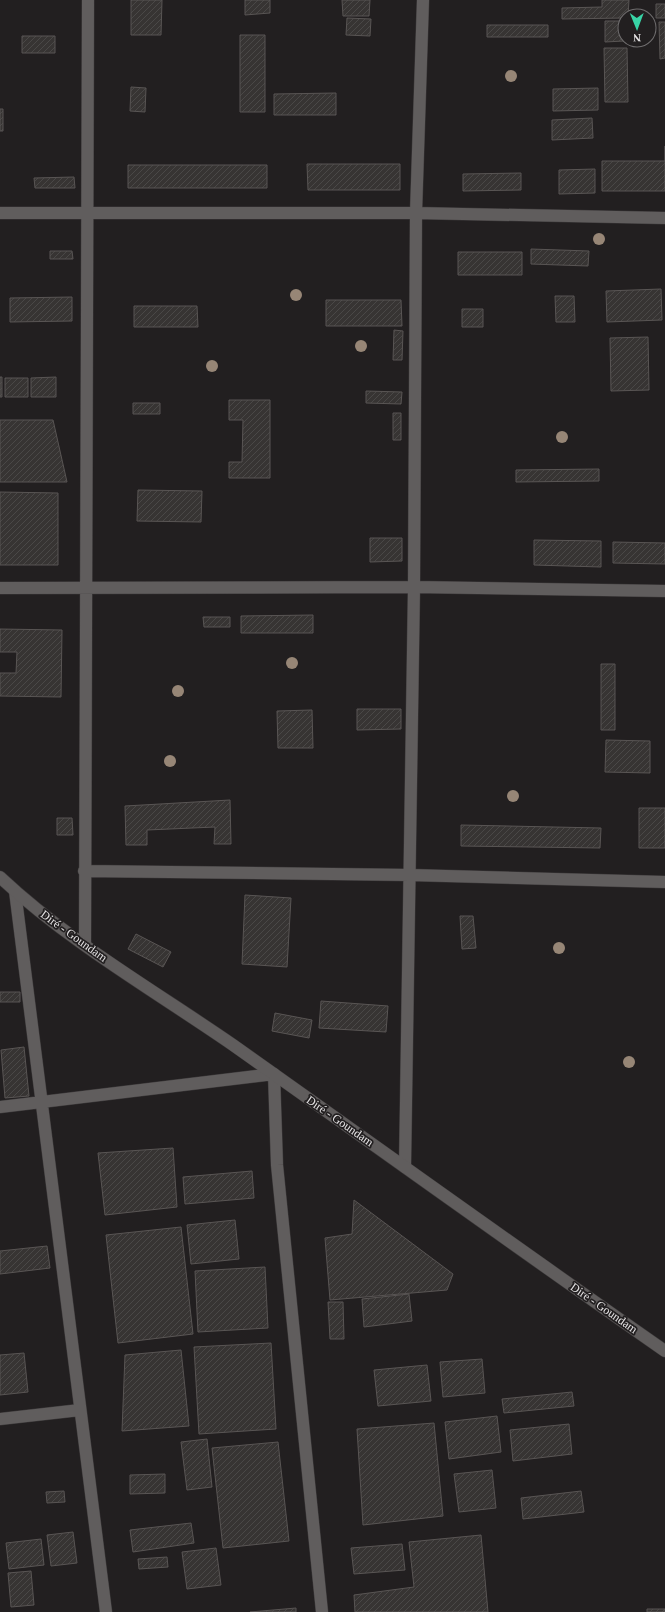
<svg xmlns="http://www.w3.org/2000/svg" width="665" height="1612" viewBox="0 0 665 1612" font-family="Georgia,serif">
	<defs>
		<pattern id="building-hatch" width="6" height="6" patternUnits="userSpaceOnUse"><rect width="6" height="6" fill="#373433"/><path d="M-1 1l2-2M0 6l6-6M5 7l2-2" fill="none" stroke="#4a4847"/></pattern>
	</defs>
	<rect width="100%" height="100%" fill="#221f20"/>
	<!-- building -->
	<path fill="url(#building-hatch)" stroke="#595554" d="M131,0H162L161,35H131Z
		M245,0H270V13L245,15Z
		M342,0H370L369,16H343Z
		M602,0H629L628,16H625V18L562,19V8L602,7Z
		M656,4H665V18H656Z
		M347,18L371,19L370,36L346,35Z
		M605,21H625V40H643L605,42Z
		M659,22H665V58L660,59Z
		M487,25H548V37H487Z
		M240,35H265V112H240Z
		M22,36H55V53H22Z
		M604,48H627L628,102H605Z
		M131,87L146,88L145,112L130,111Z
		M598,88V110L553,111V89Z
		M336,93V115H274V94Z
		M0,109H3V131H0Z
		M592,118L593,138L552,140V120Z
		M665,146V191H602V161H665Z
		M307,164H400V190H308Z
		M128,165H267V188H128Z
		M595,169V193L559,194V170Z
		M521,173V190L463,191V174Z
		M74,177L75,188H35L34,178Z
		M531,249L589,251L588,266L531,264Z
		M50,251H72L73,259H50Z
		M458,252H522V275H458Z
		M661,289L662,320L607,322L606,291Z
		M555,296H574L575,322H556Z
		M72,297V321L10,322V298Z
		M326,300H401L402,326H326Z
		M134,306H197L198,327H134Z
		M462,309H483V327H462Z
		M394,330L403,331L402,360H393Z
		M648,337L649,390L611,391L610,338Z
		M0,377H2V397H0Z
		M56,377V397H31V378Z
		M5,378H28V397H5Z
		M366,391L402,392L401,404L366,403Z
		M229,400H270V478H229V462H242L243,420H229Z
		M133,403H160V414H133Z
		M393,413H401V440H393Z
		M0,420H53L67,482H0Z
		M599,469V481L516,482V470Z
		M138,490L202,491L201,522L137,521Z
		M0,492L58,493V565H0Z
		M370,538H402V561L370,562Z
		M534,540L601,541V567L534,565Z
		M613,542L665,543V564L613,563Z
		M313,615V633H241V616Z
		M203,617H230V627H204Z
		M0,629L62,630L61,697L0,696V673H16L17,652H0Z
		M601,664H615V730H601Z
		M357,709H401V729L357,730Z
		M312,710L313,748H278L277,711Z
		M606,740L650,741V773L605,772Z
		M230,800L231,844H214L215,827L147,830V845H126L125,806Z
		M639,808H665V848H639Z
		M57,818H72L73,835H57Z
		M461,825L601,828L600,848L461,846Z
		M245,895L291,898L287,967L242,964Z
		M460,916H473L476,948L462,949Z
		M136,934L171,952L163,967L128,949Z
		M0,992H20V1002H0Z
		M321,1001L388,1006L386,1032L319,1028Z
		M275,1013L312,1020L309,1038L272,1031Z
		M24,1047L29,1096L5,1098L1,1050Z
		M173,1148L177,1207L105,1215L98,1153Z
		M252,1171L254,1198L185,1204L183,1177Z
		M354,1200L453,1274L447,1290L330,1300L325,1238L352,1234Z
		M235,1220L239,1259L191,1264L187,1225Z
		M181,1227L193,1334L118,1343L106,1235Z
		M47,1246L50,1268L0,1274V1251Z
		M265,1267L268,1328L198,1332L195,1271Z
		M409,1294L412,1321L364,1327L362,1299Z
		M328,1302H343L344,1339H330Z
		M271,1343L276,1429L199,1434L194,1347Z
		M181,1350L189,1426L122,1431L125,1355Z
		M24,1353L28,1392L0,1395V1355Z
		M482,1359L485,1393L443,1397L440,1362Z
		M427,1365L431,1401L378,1406L374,1370Z
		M572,1392L574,1406L504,1413L502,1399Z
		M497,1416L501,1452L449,1459L445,1422Z
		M434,1423L443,1516L363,1525L357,1429Z
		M569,1424L572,1454L513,1461L510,1430Z
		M207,1439L212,1487L187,1490L181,1442Z
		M278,1442L289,1541L223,1548L212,1448Z
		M492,1470L496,1508L459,1512L454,1474Z
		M165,1474V1493L130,1494V1475Z
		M64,1491L65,1502L47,1503L46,1492Z
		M581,1491L584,1512L523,1519L521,1498Z
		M191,1523L194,1543L133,1552L130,1530Z
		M73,1532L77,1563L51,1566L47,1535Z
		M481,1535L488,1612H355L354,1595L414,1587L409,1542Z
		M41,1539L44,1565L9,1569L6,1543Z
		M402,1544L405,1570L354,1574L351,1548Z
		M216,1548L221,1585L187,1589L182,1552Z
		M167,1557L168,1567L139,1569L138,1559Z
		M31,1571L34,1605L11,1607L8,1573Z
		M296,1608V1612H250Z
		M647,1609H665V1612H647Z"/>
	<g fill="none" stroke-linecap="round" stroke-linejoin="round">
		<defs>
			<path id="street" d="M0,213H416L665,218
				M0,588L414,587L665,591
				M84,871L410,875L665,882
				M15,891L106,1612
				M85,945L88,0
				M0,1107L274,1074L277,1165L322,1612
				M405,1167L414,587L416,213L423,0
				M0,1419L80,1410"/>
			<path id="secondary" d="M0,877C69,942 155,991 233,1045C377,1147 520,1250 665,1351"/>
		</defs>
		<!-- street casing -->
		<use href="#street" stroke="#3c393a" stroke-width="13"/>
		<!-- secondary casing -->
		<use href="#secondary" stroke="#3c393a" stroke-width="13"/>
		<!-- street -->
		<use href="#street" stroke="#605d5d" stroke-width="12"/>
		<!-- secondary -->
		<use href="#secondary" stroke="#605d5d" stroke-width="12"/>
	</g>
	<!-- trees -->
	<g fill="#978676">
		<circle cx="511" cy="76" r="6"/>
		<circle cx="599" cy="239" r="6"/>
		<circle cx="296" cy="295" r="6"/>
		<circle cx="361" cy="346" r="6"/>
		<circle cx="212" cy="366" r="6"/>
		<circle cx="562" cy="437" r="6"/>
		<circle cx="292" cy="663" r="6"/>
		<circle cx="178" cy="691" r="6"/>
		<circle cx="170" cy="761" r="6"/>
		<circle cx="513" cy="796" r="6"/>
		<circle cx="559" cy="948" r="6"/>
		<circle cx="629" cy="1062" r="6"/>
	</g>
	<g text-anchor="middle" stroke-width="3.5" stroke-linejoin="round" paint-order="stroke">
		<!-- street labels -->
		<g font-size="12" fill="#e6e4e5" stroke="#221f20">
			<text transform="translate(74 936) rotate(36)" y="4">Diré - Goundam</text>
			<text transform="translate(340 1121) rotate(35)" y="4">Diré - Goundam</text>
			<text transform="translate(604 1308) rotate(35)" y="4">Diré - Goundam</text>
		</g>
	</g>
	<!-- north arrow -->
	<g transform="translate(637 28) rotate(179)"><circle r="19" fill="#221f20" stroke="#706e6f"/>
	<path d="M0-3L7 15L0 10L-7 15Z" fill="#38d4a6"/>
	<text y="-6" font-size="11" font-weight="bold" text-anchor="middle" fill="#e6e4e5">N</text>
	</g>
</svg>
